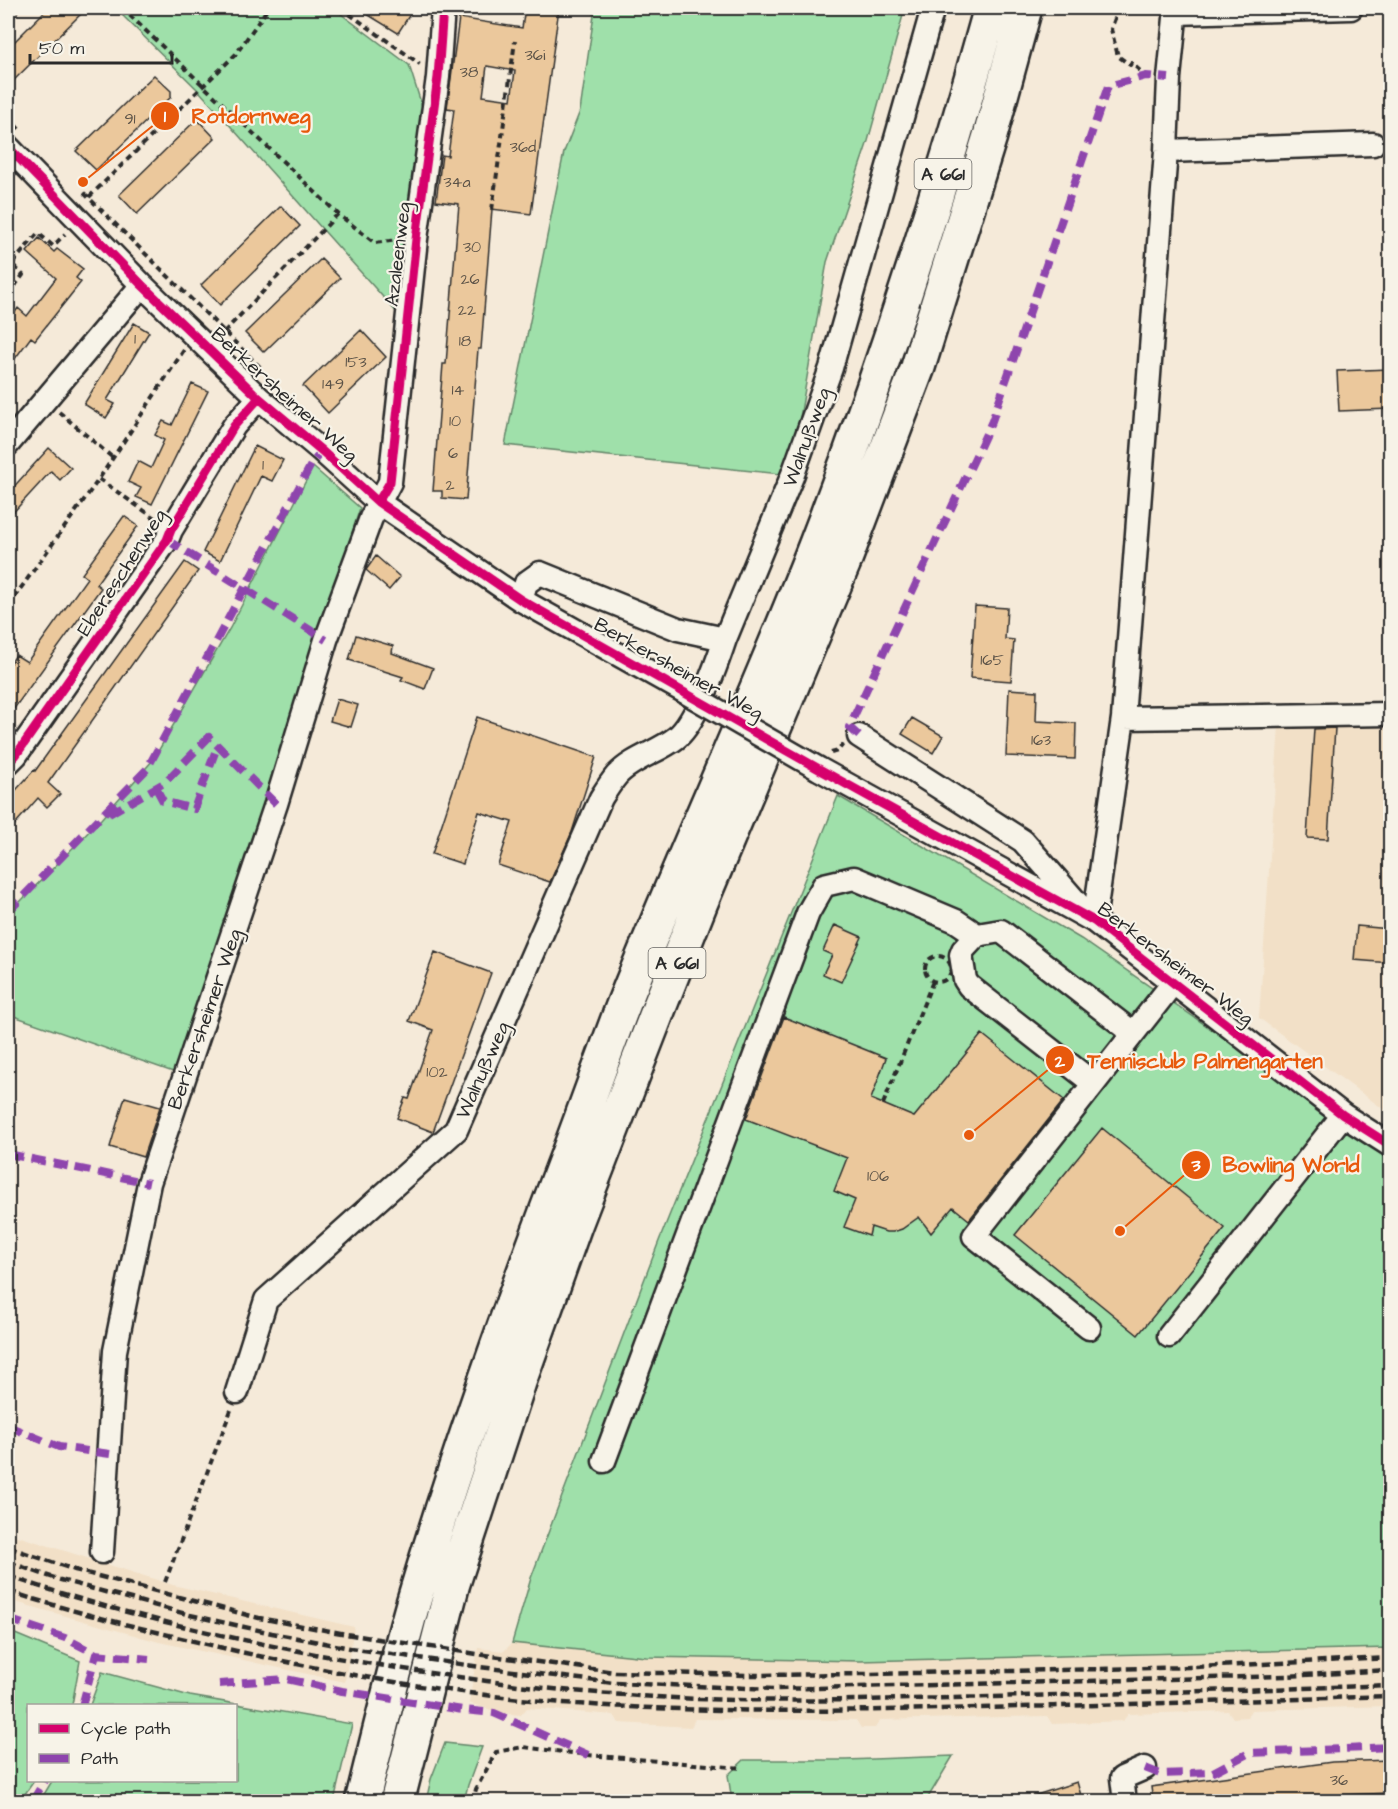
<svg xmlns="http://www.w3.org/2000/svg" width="1398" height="1809" viewBox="0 0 1398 1809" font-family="'Architects Daughter',sans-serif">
	<rect width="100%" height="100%" fill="#f5ead9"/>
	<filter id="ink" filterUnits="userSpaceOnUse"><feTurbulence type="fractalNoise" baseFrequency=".0167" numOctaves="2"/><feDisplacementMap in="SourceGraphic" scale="12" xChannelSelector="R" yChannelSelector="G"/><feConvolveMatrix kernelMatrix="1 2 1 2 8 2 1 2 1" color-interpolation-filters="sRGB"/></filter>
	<g filter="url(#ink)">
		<!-- built -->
		<path fill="#f2e0c7" d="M1390,723V1114L1259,1018L1279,725Z
			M8,1533L173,1585L354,1627L345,1682L159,1642L8,1600Z
			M512,1643L646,1657L860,1661L1390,1648V1709L1389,1706L1251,1710L1247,1717L1233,1718L1228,1711L1128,1714L1123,1721L1052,1724L1047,1716L880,1720L875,1728H861L856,1720L695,1719L691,1727L619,1723L614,1715L527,1708L521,1715L501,1713L469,1703L478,1648L504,1651Z"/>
		<!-- green -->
		<path fill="#9fe0aa" stroke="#65866a" stroke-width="1.5" d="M115,8H333L409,65L422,106L399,315L200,92Z
			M595,8H905L868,141L827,262L790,475L505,445L564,152L580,111Z
			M313,467L360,508L176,1073L8,1014V921L18,904L101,819L153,760L230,628Z
			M838,796L1081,939L1337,1116L1390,1159V1648L860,1661L646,1657L512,1643L531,1578L659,1241Z
			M8,1631L80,1661L72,1705L28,1706V1780L34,1781L20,1801H8Z
			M102,1672L190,1696L352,1724L334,1801H40L52,1781L236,1780V1706L90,1705Z
			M445,1743L482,1747L468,1785L464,1801H426L431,1779Z
			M953,1756L926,1801H732L728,1775L744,1760H846Z"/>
		<!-- building -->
		<path fill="#ebc89c" stroke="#2b2b2b" stroke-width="1.5" fill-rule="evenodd" d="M48,8H87L8,86V48Z
			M357,8H414L398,33Z
			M525,8H559L531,214L492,209L481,349H478L466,500L442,498V491H433L443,364H446L459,204L436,201L442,155L448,156L454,109L447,108L459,18L522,28ZM487,66L515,71L511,100L483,96Z
			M154,75L171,91V97L96,170L76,151Z
			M197,119L215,138L137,214L119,195Z
			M281,206L300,226L220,305L201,285Z
			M39,238L54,252L57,249L83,269L76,278L81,282L35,340L31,337L8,368V322L18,308L27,316L56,278L27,252Z
			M321,259L340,278L264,352L245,333Z
			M134,323L149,332L107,400L115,404L106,418L84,404Z
			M361,330L386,357L328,413L303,386Z
			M1390,369V409L1339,411L1337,371Z
			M192,384L208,391L152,504L136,497L141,488L128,482L138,461L151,468L164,440L155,435L163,421L172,425Z
			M255,446L283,460L272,481L261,476L220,561L203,552Z
			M49,448L71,468L60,480L51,471L8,518V493Z
			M124,516L138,526L96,584L101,588L8,717V667L16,655L27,662L87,578L82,574Z
			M376,556L400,577L389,590L366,570Z
			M185,562L198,571L48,783L60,794L47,807L38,798L8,832V799L34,770L35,771Z
			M975,606L1007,608L1005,639L1014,640L1011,681L970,678Z
			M356,635L393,646L392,653L433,668L425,689L401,680L403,677L349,660Z
			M1009,689L1037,691L1036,721L1076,723L1075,759L1006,756Z
			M337,699L358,705L351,727L330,721Z
			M477,717L596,757L572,832L550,882L498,865L512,822L479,812L463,864L432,854Z
			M912,718L943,736L933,753L902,734Z
			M1335,728L1328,839L1307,838L1314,729Z
			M835,925L862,937L841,982L823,974L832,955L823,951Z
			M1357,926L1390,929V963L1354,960Z
			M435,952L491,973L433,1132L397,1118L405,1098L409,1099L433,1030L409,1021Z
			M784,1017L886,1058L871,1099L914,1117L982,1034L1064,1100L969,1220L953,1207L931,1233L919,1217L902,1229L893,1232H886L871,1227L869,1236L844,1227L855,1200L834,1191L847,1158L746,1119Z
			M125,1097L160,1107L143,1157L110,1147Z
			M1102,1128L1225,1228L1138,1335L1015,1235Z
			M1390,1760V1793L1344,1795L1294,1802H1153L1151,1787L1332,1762Z
			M1077,1782L1083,1802H1027V1798Z"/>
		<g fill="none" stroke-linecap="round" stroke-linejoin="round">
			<defs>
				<path id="minor" d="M1176,13L1351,8
					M8,147L142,285L259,398L322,451L378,502L521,600L687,693
					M1166,151L1373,144
					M8,444L142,285
					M521,600L526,583L540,573L678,629L725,639L793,474L831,368L933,8
					M1123,718L1390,714
					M859,736L1023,841L1078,904
					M8,763L16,755L167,540L171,530L234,426L259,398
					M819,769L1094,921L1343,1115L1390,1145
					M1094,921L1123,718L1166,151L1169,78L1176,8
					M1093,1083L969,986L965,980L961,955L963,950L977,935L1001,931L1133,1033
					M1089,1328L974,1236L1173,983
					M1169,1336L1343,1115
					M237,1392L266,1300L456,1130L601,798C606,790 611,782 617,775C633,758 658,752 676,738C696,723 717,663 725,639
					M604,1461L808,913L824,885L854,878L956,921L977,935
					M102,1552L115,1351L149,1183L276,804L326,640L371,518L390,482L416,239L438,77L443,8
					M1125,1802L1122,1778L1145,1768"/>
				<path id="highway" d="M362,1802C378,1737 394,1671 412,1607C458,1451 513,1298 571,1146C589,1098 606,1050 624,1003C686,848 756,698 816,544C884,368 941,189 991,8
					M397,1802L453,1583L519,1382L575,1225L659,1008L701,902L844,562L918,367L990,136L1025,8"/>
			</defs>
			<!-- minor casing -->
			<use href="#minor" stroke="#2b2b2b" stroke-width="27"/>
			<!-- highway casing -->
			<use href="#highway" stroke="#2b2b2b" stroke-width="38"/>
			<!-- path -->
			<path stroke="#2b2b2b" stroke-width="4" stroke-dasharray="6 4.5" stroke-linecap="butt" d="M122,8L338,214L375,243L398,240
				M341,8L420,64
				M1119,8L1111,29L1118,56L1130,65L1131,63L1146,76
				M8,19L19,8
				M8,117L19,129
				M84,193L262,369
				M89,197L236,54L268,8
				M492,210L515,41
				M8,295L23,275L12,264L38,233L53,246L65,234
				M224,332L338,214
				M59,412L113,458
				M99,479L156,519
				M8,606L99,479L184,350
				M831,753L838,751L843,744
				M925 969a13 13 0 1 1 26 0a13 13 0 1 1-26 0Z
				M883,1104L933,981
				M165,1582L231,1410
				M473,1802L476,1789L496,1752L523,1747L588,1755L742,1768"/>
			<!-- minor -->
			<use href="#minor" stroke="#f7f3e8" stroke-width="22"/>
			<!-- highway -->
			<use href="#highway" stroke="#f7f3e8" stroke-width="33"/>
			<!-- rail -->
			<path stroke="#2b2b2b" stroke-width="4.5" stroke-dasharray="9 4.5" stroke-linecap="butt" d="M8,1547L75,1570L259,1618L352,1635L477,1654L615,1672L749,1675L870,1674L1196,1667L1390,1658
				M8,1562L57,1579L190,1615L272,1633L350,1648L480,1667L614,1683L776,1689L1286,1676L1390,1670
				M8,1576C143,1622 283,1651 424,1672C491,1682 558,1691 626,1695C747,1704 870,1700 991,1697C1124,1693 1257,1690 1390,1685
				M8,1591C63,1609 120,1623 177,1637C308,1669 442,1694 577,1704C724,1714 872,1711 1019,1707C1143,1704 1267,1700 1390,1696"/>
			<defs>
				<path id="minor-bridge" d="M687,693L819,769"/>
			</defs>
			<!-- minor-bridge casing -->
			<use href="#minor-bridge" stroke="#2b2b2b" stroke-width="27" stroke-linecap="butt"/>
			<!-- minor-bridge -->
			<use href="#minor-bridge" stroke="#f7f3e8" stroke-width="22"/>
			<!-- quiet -->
			<path stroke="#8e44ad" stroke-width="8" stroke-dasharray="15 8" stroke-linecap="butt" d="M167,540L326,640
				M859,736L849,727L992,421L1108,86L1146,76L1169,78
				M156,788L163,801L194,809L217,747
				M109,814L164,783L209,737L276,804
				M8,912L147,769L312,463L322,451
				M8,1154L149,1183
				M8,1426L59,1447L110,1454
				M8,1619L65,1638L96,1654L149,1659
				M219,1684L286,1679L342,1691L463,1710L494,1713L588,1755
				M82,1706L96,1654
				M1145,1768L1160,1774L1213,1772L1249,1753L1390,1747
				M32,1802L45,1780"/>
			<defs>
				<path id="cycleway" d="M8,147L142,285L259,398L322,451L378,502L521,600L819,769L1094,921L1343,1115L1390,1145
					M378,502L390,482L416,239L438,77L443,8
					M8,763L16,755L167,540L171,530L234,426L259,398"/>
			</defs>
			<!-- cycleway casing -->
			<use href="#cycleway" stroke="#f7f3e8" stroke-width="13"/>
			<!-- cycleway -->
			<use href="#cycleway" stroke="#d6006c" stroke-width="9"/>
		</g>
	</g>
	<g text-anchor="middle" stroke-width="4.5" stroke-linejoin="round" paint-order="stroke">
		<!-- number labels -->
		<g font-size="16" fill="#5b5247">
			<text x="535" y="60">36i</text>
			<text x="469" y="77">38</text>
			<text x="130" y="124">91</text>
			<text x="523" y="152">36d</text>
			<text x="457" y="187">34a</text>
			<text x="472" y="252">30</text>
			<text x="470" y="284">26</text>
			<text x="467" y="315">22</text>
			<text x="135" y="344">1</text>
			<text x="465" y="346">18</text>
			<text x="356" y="367">153</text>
			<text x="333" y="389">149</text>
			<text x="458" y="395">14</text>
			<text x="455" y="426">10</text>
			<text x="453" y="458">6</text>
			<text x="263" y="470">1</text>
			<text x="450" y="490">2</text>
			<text x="992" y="665">165</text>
			<text x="1041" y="745">163</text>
			<text x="437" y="1077">102</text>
			<text x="878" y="1181">106</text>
			<text x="1339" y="1785">36</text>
		</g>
		<!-- shield labels -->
		<g fill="#f7f3e8" stroke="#686764" stroke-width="1.5">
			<rect x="914.5" y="159" width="57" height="30" rx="4.5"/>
			<rect x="648.5" y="948" width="57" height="30" rx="4.5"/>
		</g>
		<g font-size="18" font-weight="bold" fill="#2b2b2b">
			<text x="943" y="180">A 661</text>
			<text x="677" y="969">A 661</text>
		</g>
		<!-- street labels -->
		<g font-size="20" fill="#2b2b2b" stroke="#f7f3e8">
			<text transform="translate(397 254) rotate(-83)" y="7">Azaleenweg</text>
			<text transform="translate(285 394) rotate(42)" y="7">Berkersheimer Weg</text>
			<text transform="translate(806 437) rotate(-70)" y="7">Walnußweg</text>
			<text transform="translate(121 572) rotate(-57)" y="7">Ebereschenweg</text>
			<text transform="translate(679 668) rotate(29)" y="7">Berkersheimer Weg</text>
			<text transform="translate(1176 963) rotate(37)" y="7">Berkersheimer Weg</text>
			<text transform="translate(204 1019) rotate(-71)" y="7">Berkersheimer Weg</text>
			<text transform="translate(482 1070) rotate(-66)" y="7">Walnußweg</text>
		</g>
	</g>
	<!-- callouts -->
	<path fill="none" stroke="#e8590c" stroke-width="2" d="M83 182L165 116M969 1135L1060 1060M1120 1231L1196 1165"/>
	<g fill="#e8590c" stroke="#f7f3e8" stroke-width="2">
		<circle cx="83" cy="182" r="6"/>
		<circle cx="969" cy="1135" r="6"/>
		<circle cx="1120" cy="1231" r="6"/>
		<circle cx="165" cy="116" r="15"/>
		<circle cx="1060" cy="1060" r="15"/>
		<circle cx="1196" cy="1165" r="15"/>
	</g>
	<g font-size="18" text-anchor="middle" font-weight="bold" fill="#fff">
		<text x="165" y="122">1</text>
		<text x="1060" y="1067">2</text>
		<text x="1196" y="1171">3</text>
	</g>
	<g font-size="21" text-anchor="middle" font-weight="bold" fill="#e8590c" stroke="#f7f3e8" stroke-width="4.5" stroke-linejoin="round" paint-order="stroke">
		<text x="251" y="123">Rotdornweg</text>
		<text x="1205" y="1068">Tennisclub Palmengarten</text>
		<text x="1291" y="1172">Bowling World</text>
	</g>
	<!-- margin -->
	<rect width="1398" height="1809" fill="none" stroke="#f7f3e8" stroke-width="30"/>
	<rect x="15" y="15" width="1368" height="1779" fill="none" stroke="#2b2b2b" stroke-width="2" filter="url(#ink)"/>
	<!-- legend -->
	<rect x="27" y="1704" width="210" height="78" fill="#f7f3e8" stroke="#a5a39c" stroke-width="1.5"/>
	<rect x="39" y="1724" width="30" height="9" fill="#d6006c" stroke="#a5a39c" stroke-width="1.5"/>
	<text x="81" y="1734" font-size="18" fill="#2b2b2b">Cycle path</text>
	<rect x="39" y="1754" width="30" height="9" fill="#8e44ad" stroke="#a5a39c" stroke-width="1.5"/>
	<text x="81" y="1764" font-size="18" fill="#2b2b2b">Path</text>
	<!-- scale -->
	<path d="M30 54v9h142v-9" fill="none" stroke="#2b2b2b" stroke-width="3"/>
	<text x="39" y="54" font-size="18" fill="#2b2b2b" stroke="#f7f3e8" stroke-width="4.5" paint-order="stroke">50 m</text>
</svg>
